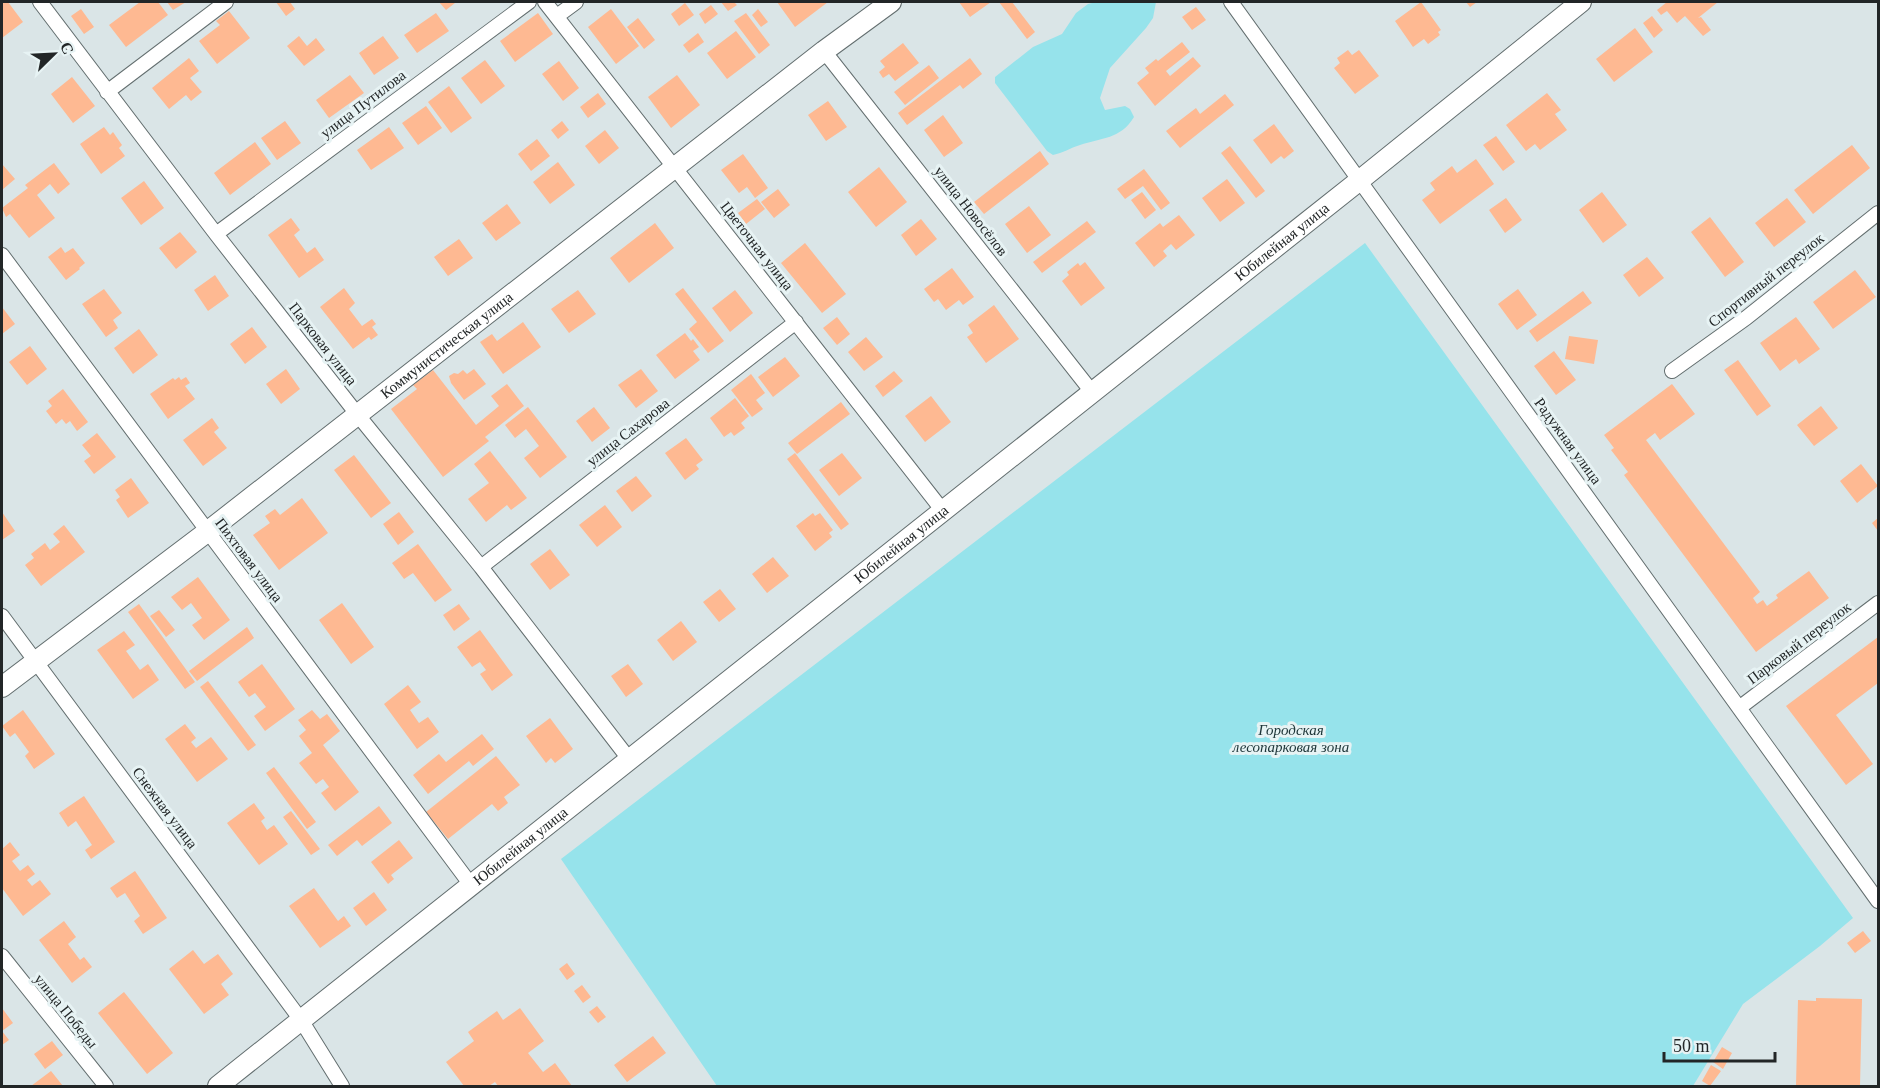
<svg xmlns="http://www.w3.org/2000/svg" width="1880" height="1088" viewBox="0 0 1880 1088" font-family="Georgia,serif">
	<rect width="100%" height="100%" fill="#dae5e7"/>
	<!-- green -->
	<path fill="#96e3eb" d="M1096,2H1156L1153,18L1146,28L1110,68L1100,98L1105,110L1125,106L1130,109L1134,117C1121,139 1101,138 1080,145C1070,148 1063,153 1053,155L1047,151L995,83V77L1033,47L1062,34L1076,13L1088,4Z
		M1365,243L1853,918L1820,946L1743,1004L1693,1086H717L561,859Z"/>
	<!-- building -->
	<path fill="#feb992" d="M2,2H8L23,22L2,38Z
		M140,2H158L168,15L126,47L109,25Z
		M167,2H186L173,10Z
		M276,2H290L295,9L286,16Z
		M439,2H453L455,3L446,10Z
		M721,2H734L737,5L728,11Z
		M777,2H828L795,27Z
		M959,2H991L970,17Z
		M999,2H1012L1035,32L1027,39Z
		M1421,2L1441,30L1438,32L1440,35L1428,44L1424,39L1413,47L1395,21Z
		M1466,2H1477L1470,7Z
		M1667,2H1718L1698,18L1701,17L1711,30L1703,36L1685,16L1677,23L1667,11L1661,15L1657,10Z
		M685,3L694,15L679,26L671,14Z
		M711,5L718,14L705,24L699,14Z
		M1196,7L1206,20L1192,30L1182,17Z
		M81,9L94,27L84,34L71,16Z
		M611,9L639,46L616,64L588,27Z
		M758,9L768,22L761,27L752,15Z
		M229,11L250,38L217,64L199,41L220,25L216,21Z
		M436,13L449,31L417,53L404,35Z
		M538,13L553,34L515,62L500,41Z
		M746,13L770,45L759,54L734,21Z
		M1652,16L1663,30L1654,38L1643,23Z
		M638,18L655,40L644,49L627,27Z
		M1635,28L1653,52L1614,82L1596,59Z
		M736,31L756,57L727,79L707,53Z
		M698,33L704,42L689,53L683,45Z
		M299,36L307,46L316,38L325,50L304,66L287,46Z
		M383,36L399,58L374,75L359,53Z
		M1182,42L1190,52L1166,71L1170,76L1193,57L1201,66L1155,106L1137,83L1149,73L1145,68L1156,59L1158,61Z
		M903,43L919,63L895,81L889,74L883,78L879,72L885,67L880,61Z
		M1348,50L1352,55L1359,50L1379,76L1355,94L1334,68L1340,63L1337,58Z
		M189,58L199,71L190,78L202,92L191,101L186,95L169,109L152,88Z
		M970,58L982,74L963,89L960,85L907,125L898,113Z
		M485,60L505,86L481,104L461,78Z
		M559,61L579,88L563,101L542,74Z
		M929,65L939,78L905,105L894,92Z
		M350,75L364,93L329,118L316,100Z
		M677,75L700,105L671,128L648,97Z
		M72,77L95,106L73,123L51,94Z
		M449,86L472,118L451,133L428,102Z
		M598,93L606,104L588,118L580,107Z
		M1547,93L1561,110L1555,114L1567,130L1540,150L1535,144L1526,151L1506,125Z
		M1225,94L1234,105L1180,148L1166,131L1196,108L1200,114Z
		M828,101L847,127L826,141L808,115Z
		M426,106L442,128L418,145L402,123Z
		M943,115L963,143L944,157L924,130Z
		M285,121L301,143L277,160L261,138Z
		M562,121L569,130L558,139L551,130Z
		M1274,124L1294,151L1284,159L1281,156L1271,164L1253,140Z
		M104,127L110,135L113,132L122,145L119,148L125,156L101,174L80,144Z
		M389,127L404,148L371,170L357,150Z
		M605,130L619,148L599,164L585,146Z
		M1496,136L1515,162L1503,171L1483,145Z
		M537,139L550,156L531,171L518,154Z
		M255,142L271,164L230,195L214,173Z
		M1852,145L1870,168L1813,214L1794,190Z
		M1230,146L1265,191L1256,198L1221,153Z
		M1040,151L1049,164L984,214L974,202Z
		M743,154L768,188L755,198L747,187L739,193L721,170Z
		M1476,159L1494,184L1440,224L1422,200L1435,190L1430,183L1452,166L1457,173Z
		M558,162L575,185L550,204L533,182Z
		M54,163L70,184L58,194L50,184L37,195L55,218L29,238L10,214L6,217L2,208L28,188L25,185Z
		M2,164L15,179L2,190Z
		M879,167L907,202L876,227L848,192Z
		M1144,169L1170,203L1161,210L1143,186L1125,199L1117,189Z
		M1227,179L1245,203L1220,222L1202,198Z
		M144,181L164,208L141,225L121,198Z
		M778,189L790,205L774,218L761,202Z
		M1142,192L1156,210L1145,219L1131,200Z
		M1602,192L1627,225L1603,243L1579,210Z
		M1506,198L1522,220L1505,233L1489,210Z
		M1787,198L1806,222L1774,247L1755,223Z
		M757,199L765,209L746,224L738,213Z
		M507,204L521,223L496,241L482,223Z
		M1029,206L1051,235L1027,253L1005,224Z
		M1179,215L1195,235L1176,250L1171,244L1163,251L1167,256L1154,267L1135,243L1160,223L1163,227Z
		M1710,217L1744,262L1725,277L1691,232Z
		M291,218L300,230L294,235L307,253L315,247L324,260L299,278L268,235Z
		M921,219L937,239L916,256L901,235Z
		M1087,221L1096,232L1042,273L1033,262Z
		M655,223L674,248L629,283L610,258Z
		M180,232L197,252L176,269L159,248Z
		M459,239L473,258L448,276L434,257Z
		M805,243L846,294L822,313L781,263Z
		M61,247L65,253L73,248L85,263L79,268L80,269L66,280L48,257Z
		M1647,257L1664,278L1639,297L1623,275Z
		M1085,262L1105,288L1081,306L1062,281L1069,275L1067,272L1078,263L1080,266Z
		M952,268L974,297L963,305L959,300L946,310L938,299L934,302L924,289Z
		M1855,270L1876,297L1833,329L1813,302Z
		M215,275L229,296L208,311L194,290Z
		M344,288L355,303L349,309L362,326L372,319L376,324L372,327L378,335L371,340L369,337L353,349L320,307Z
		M683,288L724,341L708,353L689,329L697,322L675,294Z
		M104,289L122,313L113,320L118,328L106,337L82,304Z
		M1518,289L1537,315L1517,330L1498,304Z
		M578,290L596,314L569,333L551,309Z
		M735,290L753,313L730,332L712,308Z
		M1583,291L1592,303L1537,342L1529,331Z
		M994,305L1019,339L986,363L967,337L973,333L968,325Z
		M2,307L15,324L2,334Z
		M837,317L850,334L837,345L823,328Z
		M1796,317L1820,349L1799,364L1796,359L1780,371L1760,343Z
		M523,322L541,347L503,374L480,342L492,334L497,341Z
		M252,327L267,347L245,364L230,344Z
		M139,329L158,355L133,374L114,348Z
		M685,333L691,341L693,339L699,347L693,351L700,360L675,379L656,355Z
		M1569,336L1598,340L1594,364L1565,359Z
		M866,337L883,357L864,371L848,352Z
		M30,346L47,369L27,385L9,362Z
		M1554,351L1576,380L1556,395L1534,366Z
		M785,357L800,376L773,397L758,377Z
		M1738,360L1771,406L1757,416L1724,370Z
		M286,369L300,389L281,404L266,384Z
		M474,369L486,384L464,400L451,383L449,376L454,373L458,374L463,370L467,374Z
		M641,369L658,391L636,408L618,385Z
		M433,370L476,425L499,406L491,396L507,384L524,406L485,437L489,441L443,477L391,409L417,389L413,385Z
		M894,371L903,381L883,397L875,386Z
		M751,374L765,393L756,400L763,409L752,417L731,390Z
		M179,377L181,380L186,377L190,383L185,386L195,399L168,419L150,394L173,378L175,380Z
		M1672,384L1695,414L1660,440L1655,433L1646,440L1760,592L1753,598L1757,604L1763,600L1767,606L1778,598L1776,595L1809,571L1829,598L1756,652L1624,475L1628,472L1611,450L1614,448L1604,435Z
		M63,389L88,422L77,431L70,421L66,424L62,419L56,424L46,411L52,406L48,401Z
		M931,396L951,422L925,442L905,416Z
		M735,398L749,416L741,423L745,428L734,436L731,432L724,437L710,418Z
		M841,402L850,414L797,454L788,443Z
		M1821,406L1838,428L1814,446L1797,425Z
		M528,407L567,457L540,478L524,458L539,446L526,429L515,438L505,425Z
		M594,407L610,428L592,442L576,421Z
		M212,418L219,428L214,432L227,448L203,466L183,440Z
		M97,433L116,457L94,474L84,461L91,456L82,445Z
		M686,438L703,460L696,465L699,469L685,480L665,453Z
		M490,451L527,498L511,510L507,505L486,522L468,499L489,483L474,464Z
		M795,453L849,524L841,530L787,459Z
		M842,453L862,478L839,496L819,470Z
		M354,455L391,503L371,518L334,470Z
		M1861,464L1878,486L1857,503L1840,481Z
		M636,476L652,496L632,512L616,491Z
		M131,478L149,503L128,518L116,500L120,497L115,490Z
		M302,498L328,533L279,570L253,535L270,523L265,516L275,509L280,515Z
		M605,505L622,527L597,547L579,525Z
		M2,512L15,531L2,540Z
		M399,512L414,532L398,545L383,524Z
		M813,513L815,516L820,513L833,530L829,533L832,537L815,551L796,526Z
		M1878,518V531L1872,523Z
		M64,525L85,552L41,586L25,565L34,558L31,554L45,543L50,550L60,542L53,534Z
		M418,544L452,590L435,602L413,573L404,579L392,563Z
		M550,549L570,575L550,590L530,564Z
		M773,557L789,576L767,593L752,574Z
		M198,577L230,620L204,640L192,625L202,618L191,603L182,610L171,597Z
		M720,589L736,609L719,622L703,602Z
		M342,603L374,647L351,664L319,620Z
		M139,604L195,682L185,689L128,612Z
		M459,604L470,619L454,631L443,615Z
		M159,610L175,630L166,637L150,616Z
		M681,621L697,642L673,661L657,640Z
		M247,627L254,638L197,681L189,671Z
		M480,630L513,675L492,691L480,674L486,670L480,662L472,667L457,647Z
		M124,631L135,645L126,651L140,670L148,664L159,680L133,699L97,650Z
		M1878,637V683L1836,715L1873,764L1846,785L1786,706Z
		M262,664L295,709L265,731L254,716L266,707L255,693L249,697L238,682Z
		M628,664L643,684L626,697L611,676Z
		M208,681L256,745L248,751L200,687Z
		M408,685L421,702L410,710L419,723L428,717L439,732L417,749L384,704Z
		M23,710L55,754L34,769L25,756L29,752L15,733L10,737L2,726Z
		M312,710L320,719L327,714L340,731L323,745L359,792L335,811L321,793L329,787L323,779L316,784L299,763L312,753L299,736L306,730L298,720Z
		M550,718L573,749L555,763L551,758L546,763L526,736Z
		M185,724L196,738L191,742L196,748L211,737L228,759L197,782L165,739Z
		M482,734L494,749L473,766L469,761L428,794L413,775L439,754L446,762Z
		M496,756L520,785L504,797L508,803L498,811L492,804L448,839L426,812Z
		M274,767L316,822L307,829L266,773Z
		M84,796L115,842L91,859L85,850L92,845L76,821L68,827L59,813Z
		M254,803L265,818L261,821L267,830L274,825L288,844L259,865L227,823Z
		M379,806L392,823L362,846L357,840L337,856L328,845Z
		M291,811L320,849L311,855L283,817Z
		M399,840L413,858L391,875L394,879L388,884L371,862Z
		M10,842L20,855L12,861L20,871L28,865L35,874L27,880L32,886L40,880L51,894L23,916L2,888V849Z
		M135,871L167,918L143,934L134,921L140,916L125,893L117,898L110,888Z
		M314,888L338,921L344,916L351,926L320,948L289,906Z
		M374,892L387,910L366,926L353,908Z
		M64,921L76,937L68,944L80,960L84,957L92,967L72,983L39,940Z
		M1863,931L1871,941L1855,953L1847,943Z
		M193,950L204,964L218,954L233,974L221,984L229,995L204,1014L169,969Z
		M567,963L575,974L567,980L559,969Z
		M582,985L591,997L583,1003L574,991Z
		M124,992L173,1053L147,1074L98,1013Z
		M1816,998L1862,999L1860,1086H1796L1798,1000L1816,1001Z
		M597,1006L606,1017L598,1023L589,1012Z
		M2,1008L13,1023L2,1031L9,1040L2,1045Z
		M520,1008L544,1041L528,1053L543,1072L555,1063L572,1086H498L495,1082L489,1086H464L446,1062L474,1041L468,1032L497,1011L503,1020Z
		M653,1036L666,1053L627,1082L614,1065Z
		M52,1041L63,1055L45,1069L34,1054Z
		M1722,1047L1732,1053L1723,1069L1713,1062Z
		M1711,1065L1721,1071L1710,1086L1702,1081Z
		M51,1071L63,1086H31Z"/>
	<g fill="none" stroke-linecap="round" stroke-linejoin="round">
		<defs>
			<path id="street" d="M40,2L216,234L357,414L481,567L629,759
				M545,2L943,511
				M1231,2L1878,901
				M557,16L576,2
				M824,51L1092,392
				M107,92L226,2
				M216,234L529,2
				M2,255L471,885
				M1672,371L1746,318L1878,213
				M481,567L796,322
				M2,616L301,1020L342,1086
				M1739,708L1878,603
				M2,956L106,1086"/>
			<g id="secondary">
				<path id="s1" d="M2,687L207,532L824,51L891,2"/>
				<path id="s2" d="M218,1086L1360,180L1581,2"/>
			</g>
		</defs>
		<!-- street casing -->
		<use href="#street" stroke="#636e6f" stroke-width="16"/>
		<!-- secondary casing -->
		<use href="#secondary" stroke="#636e6f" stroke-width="22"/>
		<!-- street -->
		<use href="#street" stroke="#fff" stroke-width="14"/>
		<!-- secondary -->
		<use href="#secondary" stroke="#fff" stroke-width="20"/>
	</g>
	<g text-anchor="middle" stroke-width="6" stroke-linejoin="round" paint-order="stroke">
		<!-- street labels -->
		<g font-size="15" fill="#222627" stroke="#e7f3f4">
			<text transform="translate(363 104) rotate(-37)" y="5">улица Путилова</text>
			<text transform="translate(971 211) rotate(52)" y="5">улица Новосёлов</text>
			<text dy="5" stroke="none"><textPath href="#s2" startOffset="1358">Юбилейная улица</textPath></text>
			<text transform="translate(757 246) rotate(52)" y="5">Цветочная улица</text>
			<text transform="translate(1766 280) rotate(-38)" y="5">Спортивный переулок</text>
			<text transform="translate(323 344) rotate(52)" y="5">Парковая улица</text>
			<text dy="5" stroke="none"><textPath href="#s1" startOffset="561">Коммунистическая улица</textPath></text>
			<text transform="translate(628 432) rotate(-38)" y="5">улица Сахарова</text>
			<text transform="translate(1568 441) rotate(54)" y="5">Радужная улица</text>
			<text dy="5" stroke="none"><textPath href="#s2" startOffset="872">Юбилейная улица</textPath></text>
			<text transform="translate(249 560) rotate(53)" y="5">Пихтовая улица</text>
			<text transform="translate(1799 643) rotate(-37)" y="5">Парковый переулок</text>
			<text transform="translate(165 808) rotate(53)" y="5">Снежная улица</text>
			<text dy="5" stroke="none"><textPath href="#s2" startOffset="386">Юбилейная улица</textPath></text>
			<text transform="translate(66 1011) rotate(51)" y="5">улица Победы</text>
		</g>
		<!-- park labels -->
		<g font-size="15" font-style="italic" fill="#1d3538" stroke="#e7f3f4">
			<text x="1291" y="735">Городская<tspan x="1291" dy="17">лесопарковая зона</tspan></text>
		</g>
	</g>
	<!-- border -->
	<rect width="1880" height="1088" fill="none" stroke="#222627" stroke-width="6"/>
	<!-- north arrow -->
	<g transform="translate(54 54) rotate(66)" stroke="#e7f3f4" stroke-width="4.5" paint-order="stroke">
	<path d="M0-4.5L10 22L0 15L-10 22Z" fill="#222627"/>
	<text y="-9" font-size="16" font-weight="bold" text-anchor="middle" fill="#222627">С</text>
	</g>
	<!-- scale -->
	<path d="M1664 1052v9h111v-9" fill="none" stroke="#222627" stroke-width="3"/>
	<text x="1673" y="1052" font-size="18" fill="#222627" stroke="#e7f3f4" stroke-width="4.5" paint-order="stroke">50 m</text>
</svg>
